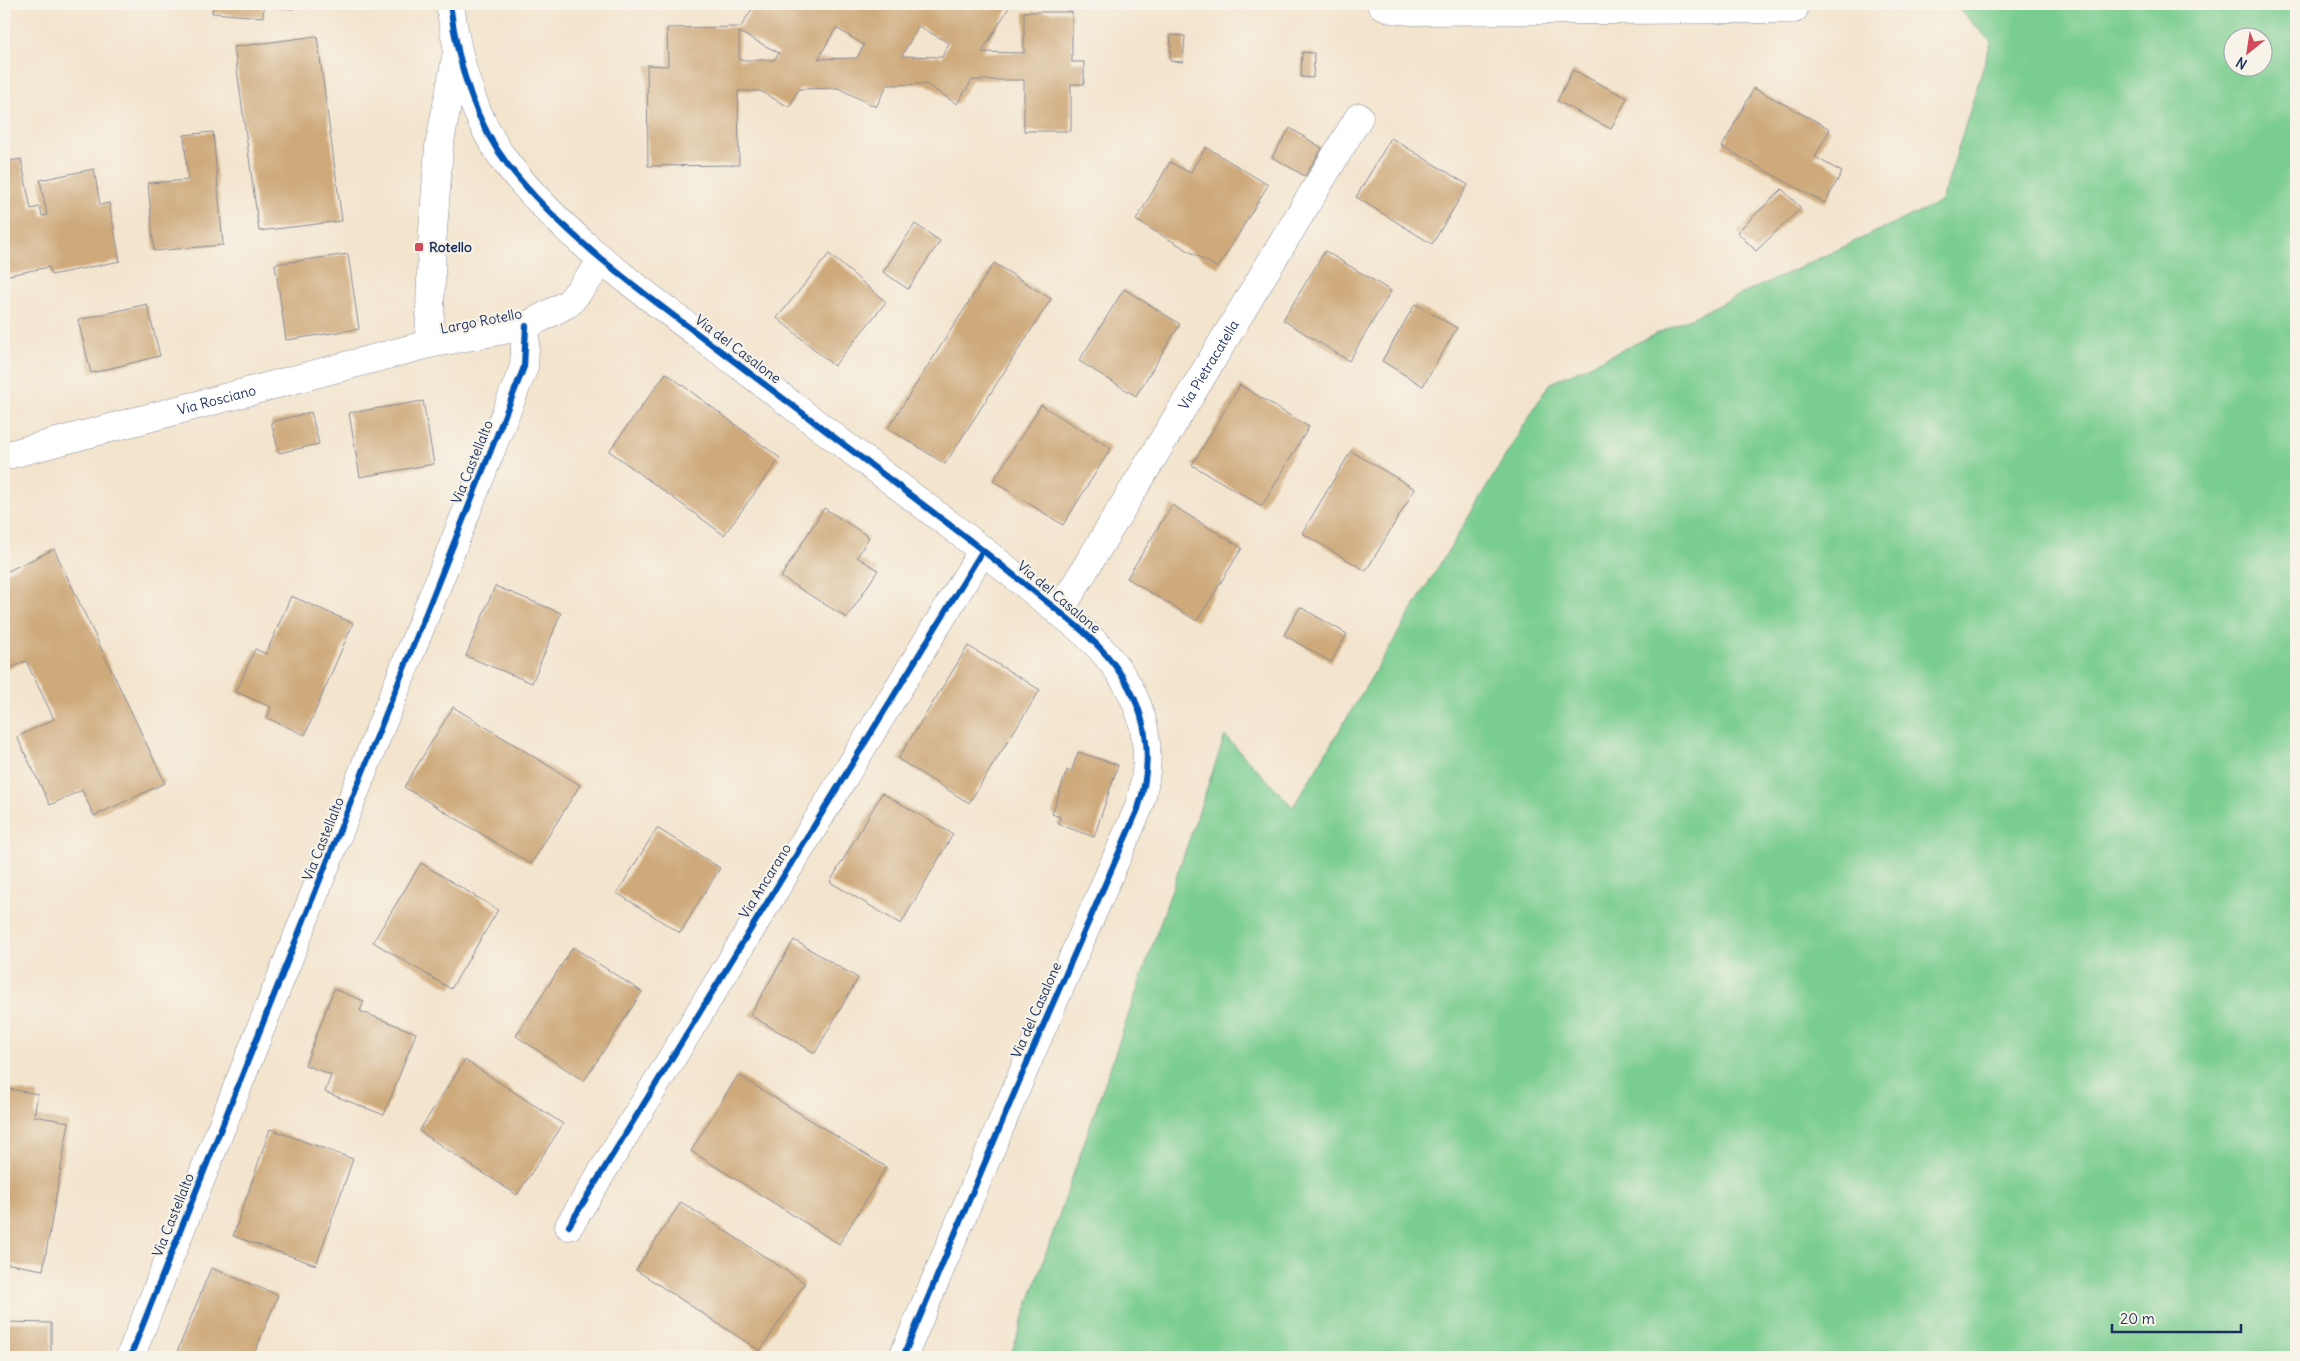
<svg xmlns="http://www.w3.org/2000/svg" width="2300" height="1361" viewBox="0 0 2300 1361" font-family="Delius,sans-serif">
	<rect width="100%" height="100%" fill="#f7f3e8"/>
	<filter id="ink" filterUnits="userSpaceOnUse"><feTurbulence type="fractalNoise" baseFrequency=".02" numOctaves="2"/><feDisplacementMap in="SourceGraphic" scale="10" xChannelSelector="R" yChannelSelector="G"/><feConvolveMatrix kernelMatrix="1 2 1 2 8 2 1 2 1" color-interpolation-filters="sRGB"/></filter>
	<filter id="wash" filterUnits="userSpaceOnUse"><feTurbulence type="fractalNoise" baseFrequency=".0096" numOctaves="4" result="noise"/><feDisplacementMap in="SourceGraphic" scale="20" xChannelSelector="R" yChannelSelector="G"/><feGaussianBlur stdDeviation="1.12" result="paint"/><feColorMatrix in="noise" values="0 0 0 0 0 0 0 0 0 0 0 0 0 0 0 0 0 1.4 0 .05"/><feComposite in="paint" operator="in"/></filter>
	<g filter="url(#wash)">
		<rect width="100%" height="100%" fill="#f3e4cd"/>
		<!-- green -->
		<path fill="#7acd90" stroke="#4a7e77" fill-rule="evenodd" d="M1954,4H2296V1357H1010L1225,736L1293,807L1549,384L1942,201L1991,42ZM2232,38H2262V68H2232Z"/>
		<g id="blocks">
			<!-- building -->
			<path fill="#cea97a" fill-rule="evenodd" d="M213,4H293V9L264,6L263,17L212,13Z
				M755,4H1011L982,52L1024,53V12H1072V62H1084V84H1071V131H1024V80H972L957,104L926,84L887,85L876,107L838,88L799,89L789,107L760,91H738L739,165L648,166L647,65L668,66L667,28L741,27ZM918,26L949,43L942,57L902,56ZM836,28L864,45L857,58L818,59ZM739,32L779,53L774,60H739Z
				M1171,35L1185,36L1183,62L1170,61Z
				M317,36L342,221L259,231L234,47Z
				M1302,52L1314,53L1313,78L1301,77Z
				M1573,70L1627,98L1611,129L1557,101Z
				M1754,88L1830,129L1815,157L1842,172L1825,203L1722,147Z
				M1290,128L1322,148L1305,176L1272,157Z
				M213,132L223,245L154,251L148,183L188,180L184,135Z
				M1391,138L1468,185L1432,244L1356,197Z
				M1206,147L1268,185L1218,268L1136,220L1170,162L1190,173Z
				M21,159L31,209L40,207L42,216L47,215L40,180L94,169L100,205L109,203L120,261L51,275L49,267L4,276V162Z
				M1782,189L1801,208L1756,251L1737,232Z
				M915,224L940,241L908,289L883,272Z
				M1325,251L1391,291L1349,361L1283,320Z
				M348,254L359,329L286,340L275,264Z
				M829,254L886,302L834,366L777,318Z
				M994,263L1051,299L945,464L888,428Z
				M1124,289L1180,324L1136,396L1079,361Z
				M147,304L160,356L91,373L78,320Z
				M1415,304L1457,328L1423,386L1382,361Z
				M666,373L780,458L724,535L609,451Z
				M1240,385L1309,427L1262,506L1192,465Z
				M423,401L434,464L360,477L349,413Z
				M1041,405L1111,448L1063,525L993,481Z
				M311,412L319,444L279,453L271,422Z
				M1351,451L1415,489L1366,571L1302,533Z
				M1172,505L1242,548L1197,621L1127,578Z
				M824,508L869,537L857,557L878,570L847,618L781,577Z
				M54,549L165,783L94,816L82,790L50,805L17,737L54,719L26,661L4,671V573Z
				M495,586L561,613L532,683L466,656Z
				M291,596L353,623L305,735L267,718L271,707L236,692L255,649L266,654Z
				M1300,607L1347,634L1331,662L1284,635Z
				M968,646L1040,690L969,803L898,759Z
				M453,707L580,785L531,864L404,787Z
				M1078,752L1118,765L1094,837L1058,824L1060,817L1052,814L1067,770L1071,772Z
				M882,793L953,834L901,924L830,882Z
				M657,828L720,868L680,933L617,893Z
				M421,863L498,910L451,989L373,942Z
				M794,940L858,978L815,1053L750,1015Z
				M573,947L642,992L584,1081L516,1036Z
				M334,989L364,1001L360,1011L416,1033L384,1115L325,1092L331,1075L305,1065Z
				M465,1060L563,1124L517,1195L419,1131Z
				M738,1075L886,1167L839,1244L691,1151Z
				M4,1088L38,1094L34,1116L69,1122L43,1270L4,1263Z
				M270,1129L353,1159L316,1265L233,1236Z
				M681,1202L805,1283L760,1351L636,1270Z
				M211,1268L278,1295L253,1357H175Z
				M4,1322L51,1323V1357H4Z"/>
		</g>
	</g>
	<g filter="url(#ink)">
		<use href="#blocks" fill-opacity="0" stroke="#878a96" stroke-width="1"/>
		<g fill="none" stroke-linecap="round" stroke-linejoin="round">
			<defs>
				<g id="minor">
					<path d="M450,4C457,59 473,120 508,165C566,239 644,293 718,349C800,411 882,473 963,535C990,556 1016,577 1042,598C1071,621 1102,644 1122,676C1149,717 1153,763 1138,809L1032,1051L903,1357"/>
					<path d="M1381,4L1392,9L1411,11L1794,9"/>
					<path d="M429,344L432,245L439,147L457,53"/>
					<path id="s1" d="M4,456L429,344L526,326L569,303L602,262"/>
					<path id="s2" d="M1059,612L1359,117"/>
					<path d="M569,1226L983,550"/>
					<path d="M130,1357L524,367L526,326"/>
				</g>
			</defs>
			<!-- minor casing -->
			<use href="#minor" stroke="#878a96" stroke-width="29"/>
			<!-- minor -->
			<use href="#minor" stroke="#fff" stroke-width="28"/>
			<defs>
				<path id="cycleway" d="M450,4C457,59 473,120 508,165C566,239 644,293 718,349C800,411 882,473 963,535C990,556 1016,577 1042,598C1071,621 1102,644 1122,676C1149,717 1153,763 1138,809L1032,1051L903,1357
					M569,1226L983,550
					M130,1357L524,367L526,326"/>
			</defs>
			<!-- cycleway casing -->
			<use href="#cycleway" stroke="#f7f3e8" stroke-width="9"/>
			<!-- cycleway -->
			<use href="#cycleway" stroke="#0057b8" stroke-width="6"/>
		</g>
	</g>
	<!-- markers -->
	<rect fill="#d1495b" stroke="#f7f3e8" stroke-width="2" x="414" y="242" width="10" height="10" rx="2.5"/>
	<g text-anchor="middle" stroke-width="4.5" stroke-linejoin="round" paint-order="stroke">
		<!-- poi labels -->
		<g font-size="14" font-weight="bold" fill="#1b2f5e" stroke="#f7f3e8" text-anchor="start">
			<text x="429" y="252">Rotello</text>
		</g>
		<!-- street labels -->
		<g font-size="14" fill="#1b2f5e" stroke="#f7f3e8">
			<text transform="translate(481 321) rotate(-11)" y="5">Largo Rotello</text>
			<text transform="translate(738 349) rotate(37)" y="5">Via del Casalone</text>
			<text dy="5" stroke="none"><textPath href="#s2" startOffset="289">Via Pietracatella</textPath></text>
			<text dy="5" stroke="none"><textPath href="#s1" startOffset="220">Via Rosciano</textPath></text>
			<text transform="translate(472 462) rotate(-68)" y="5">Via Castellalto</text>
			<text transform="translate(1059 597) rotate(40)" y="5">Via del Casalone</text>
			<text transform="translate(323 839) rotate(-68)" y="5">Via Castellalto</text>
			<text transform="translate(765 881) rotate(-58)" y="5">Via Ancarano</text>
			<text transform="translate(1036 1010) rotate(-66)" y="5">Via del Casalone</text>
			<text transform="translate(173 1215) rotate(-68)" y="5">Via Castellalto</text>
		</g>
	</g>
	<!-- margin -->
	<rect width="2300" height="1361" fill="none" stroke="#f7f3e8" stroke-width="20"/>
	<!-- north arrow -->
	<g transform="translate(2248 52) rotate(210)"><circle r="24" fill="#f7f3e8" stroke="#9fa5b1"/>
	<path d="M0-4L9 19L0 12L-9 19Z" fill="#d1495b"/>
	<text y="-8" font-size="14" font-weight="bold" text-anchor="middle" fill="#1b2f5e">N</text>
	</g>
	<!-- scale -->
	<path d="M2112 1324v8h129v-8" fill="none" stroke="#1b2f5e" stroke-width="2.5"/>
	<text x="2120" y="1324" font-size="15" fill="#1b2f5e" stroke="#f7f3e8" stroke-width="4" paint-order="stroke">20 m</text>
</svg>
